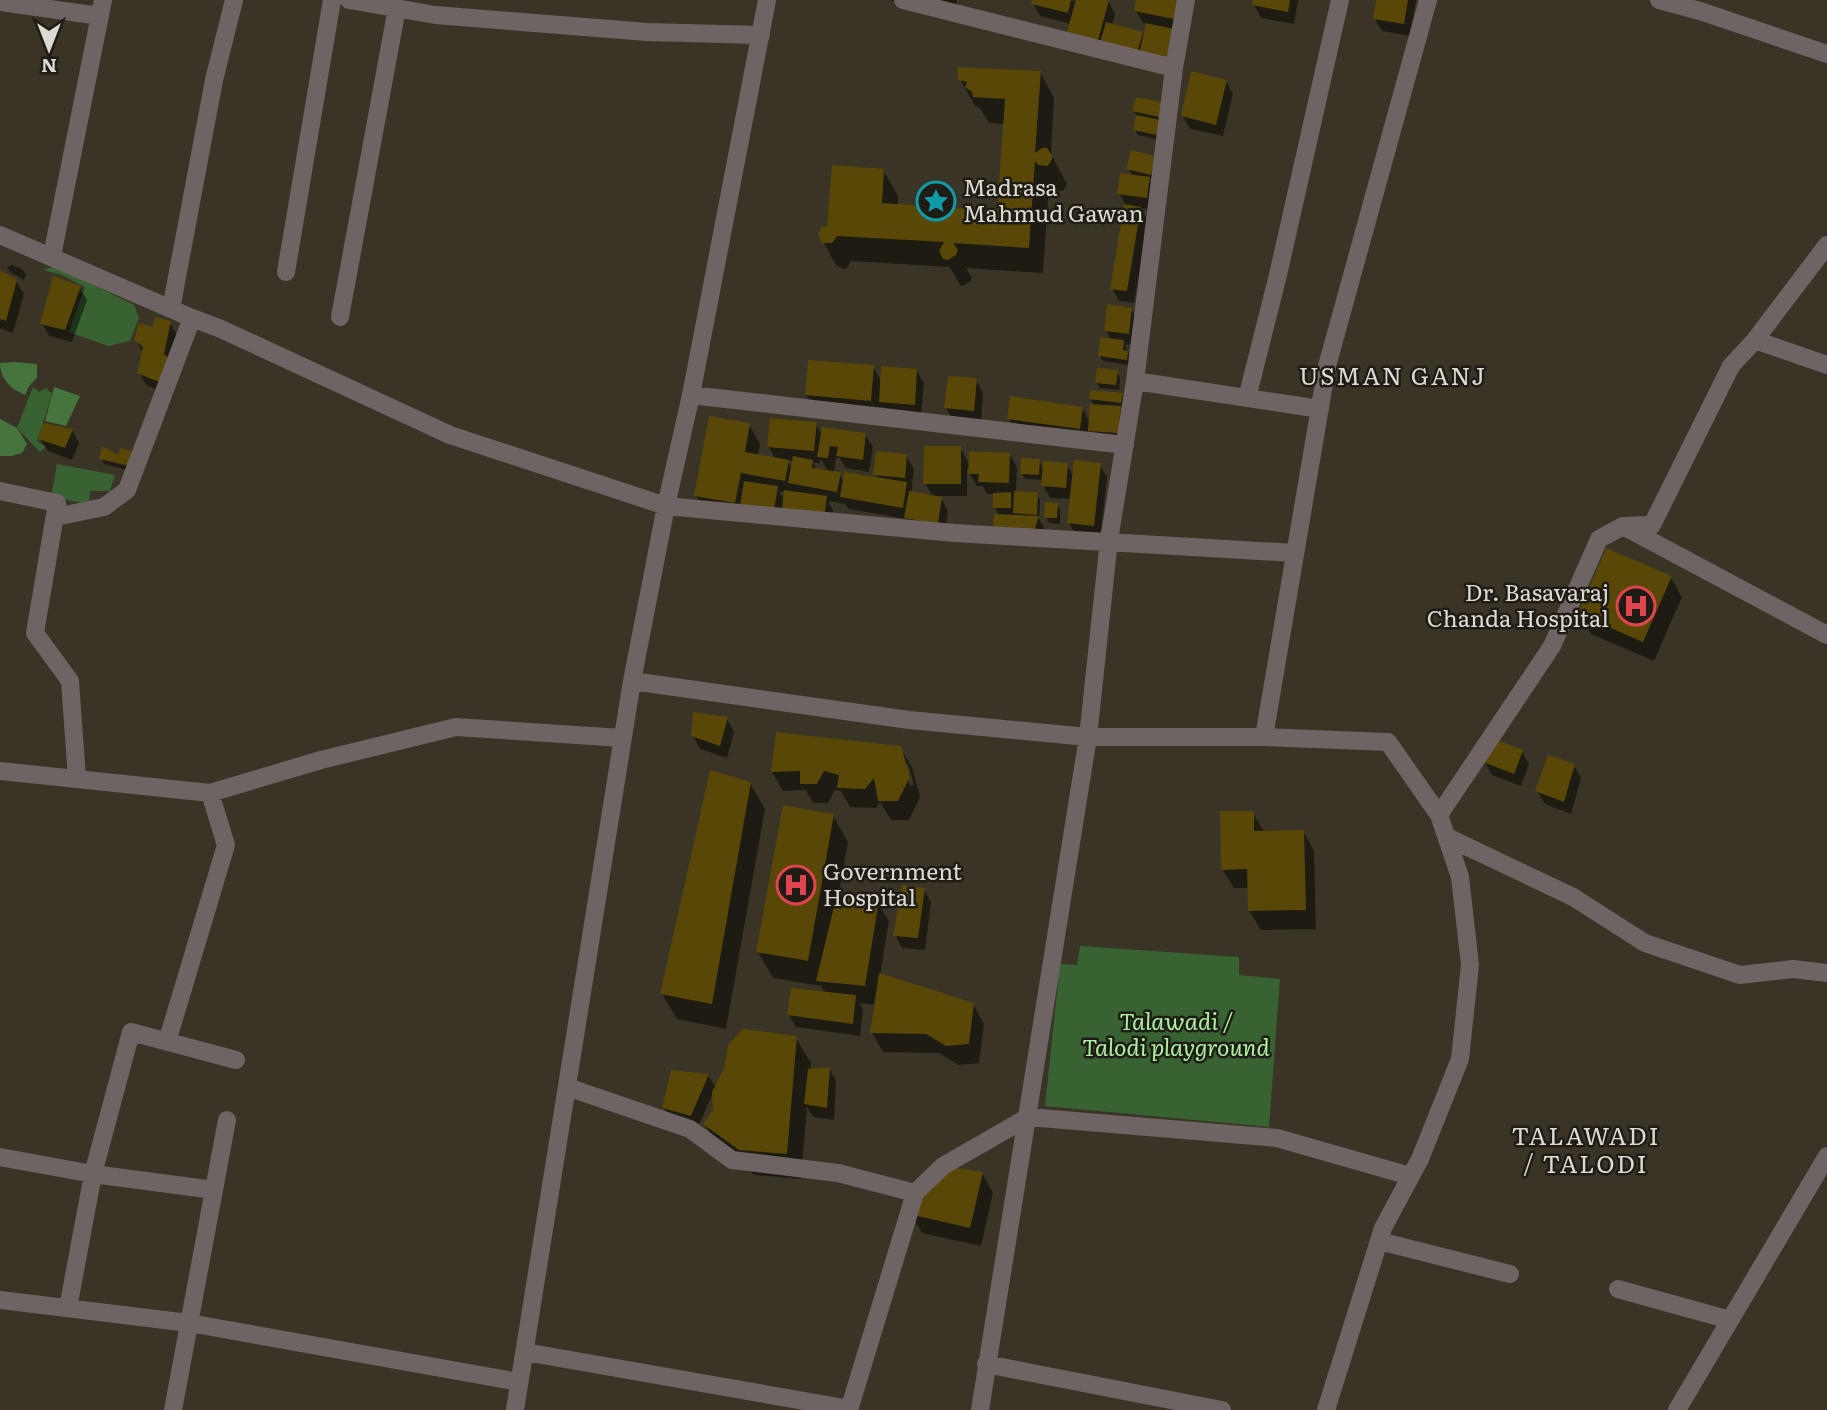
<svg xmlns="http://www.w3.org/2000/svg" width="1827" height="1410" viewBox="0 0 1827 1410" font-family="Literata,serif">
	<rect width="100%" height="100%" fill="#393425"/>
	<!-- green -->
	<path fill="#386232" d="M55,266L134,305L139,318L130,341L108,346L69,332L85,287L62,275L43,270Z
		M33,387L39,392L46,388L52,394L37,441L46,447L40,452L17,428Z
		M57,464L115,475L110,491H90L89,504L51,497Z
		M1080,946L1239,957V975L1280,979L1269,1127L1045,1106L1060,964L1077,965Z"/>
	<!-- forest -->
	<path fill="#45743d" d="M15,362L37,364V378L29,386L25,395C11,389 0,379 0,363Z
		M54,387L80,396L66,426L45,421Z
		M0,419L17,428L27,444L22,453L11,456H0Z"/>
	<!-- shadow -->
	<path fill="#0007" fill-rule="evenodd" d="M889,0H957L952,19Z
		M1033,0L1108,1L1115,14L1112,25L1145,34L1148,24L1143,23L1136,11L1138,0H1178L1173,73L1105,49L1071,24L1040,16L1033,4Z
		M1255,0H1298L1294,24L1261,18L1254,5Z
		M1378,0H1416L1410,36L1382,31L1374,18Z
		M1040,72L1054,98L1051,154L1067,184L1063,191H1055L1049,184L1043,273L966,268L972,278L971,281L963,286L960,285L950,267L851,261L847,268L843,269L836,265L821,238L883,170L898,196V206L999,213L1005,124L989,123L979,107L975,106L960,79Z
		M1226,81L1233,94L1223,136L1190,129L1183,116Z
		M1165,105L1160,140L1138,135L1135,129L1137,116L1134,111Z
		M1154,158L1153,180L1148,178L1156,191L1153,210L1140,208L1148,221L1134,303L1119,301L1112,288L1126,206L1119,193L1133,177L1128,168Z
		M12,265L22,269L26,275L24,280L10,272L7,267Z
		M0,272L16,281L24,294L13,333L0,328Z
		M79,287L87,300L72,342L49,336L42,323Z
		M1131,309L1139,322L1135,346L1125,344L1130,358L1129,365L1103,361L1099,355L1111,340L1106,330Z
		M170,323L177,335L166,393L146,385L139,372L143,353L136,340L153,329Z
		M873,367L882,382L916,370L924,383L921,417L888,415L882,406L881,420L818,414L806,395Z
		M1117,372L1120,378L1119,390L1100,388L1097,383Z
		M976,380L983,393L981,423L953,420L946,408Z
		M1122,395L1125,401L1124,408L1119,407L1127,421L1125,445L1097,443L1089,428L1086,441L1016,431L1009,419L1082,408L1090,422L1094,406L1090,399Z
		M816,424L822,435H865L873,447L869,472L846,468L840,458H836L834,473L839,474L844,482L878,479L875,474L906,456L914,469L911,493L933,497L925,483L960,448L970,465L1009,454L1017,467L1016,493L1037,494L1040,500L1039,519L1045,530L1041,543L999,516L995,508V494H987L983,486H977L967,469V496H940L948,511L944,536L913,530L907,519L849,509L845,504L828,501L833,510L830,529L707,515L696,496L749,425L760,444L758,456L776,460L769,447ZM821,459L828,472L817,470L813,463H820ZM787,460L794,461L792,469ZM779,491L786,492L785,501Z
		M72,430L79,443L72,460L48,451L40,439Z
		M121,450L131,471L104,464L101,458L119,457Z
		M1039,461L1044,471L1067,465L1074,477L1100,465L1107,477L1100,538L1076,535L1069,523L1071,499L1050,498L1043,485L1044,480L1025,479L1022,474Z
		M1057,504L1060,510V524L1049,523L1046,517Z
		M1671,578L1682,597L1654,661L1591,634L1580,614Z
		M727,719L734,732L727,758L700,749L693,736Z
		M900,748L912,767L920,797L909,820H891L880,802L876,808L850,807L841,791L835,790L828,803H813L806,790L783,791L772,772ZM904,764H908L914,785L910,786Z
		M1522,752L1529,764L1521,786L1492,775L1485,762Z
		M1574,766L1581,778L1571,814L1545,804L1537,791Z
		M750,783L765,809L726,1029L677,1019L662,994Z
		M1253,813L1264,832L1303,831L1314,851L1316,929L1261,930L1249,911V888H1234L1222,869Z
		M833,816L848,842L838,899L877,902L889,921L880,975L973,1004L984,1024L979,1063L959,1065L939,1053L883,1052L872,1033L876,1005L859,1003L863,1009L860,1036L796,1027L789,1015L825,993L821,986L773,978L758,952Z
		M924,890L931,902L925,950L902,948L895,935Z
		M796,1038L811,1063L810,1070L829,1068L836,1081L834,1120L813,1117L807,1107L801,1179L755,1175L720,1150L705,1124L715,1110L713,1093L698,1127L671,1120L664,1108L673,1071L708,1075L716,1088Z
		M982,1173L993,1193L981,1246L922,1233L911,1214Z"/>
	<!-- building -->
	<path fill="#584707" d="M1032,0H1071L1068,13L1031,4Z
		M1076,0H1109L1097,44L1066,35Z
		M1136,0H1178L1174,19L1134,11Z
		M1253,0H1290L1288,12L1252,5Z
		M1376,0H1408L1404,24L1373,19Z
		M1106,22L1143,32L1137,54L1100,43Z
		M1146,23L1174,29L1167,61L1139,55Z
		M957,67L1041,71L1035,153L1042,148H1047L1053,157L1048,166L1038,165L1035,161L1029,248L953,243L958,250L956,255L948,260L943,259L939,251L944,242L837,236L832,243H822L818,235L821,227L827,226L832,165L884,169L882,203L997,211L1005,99L973,97L972,92L965,87L967,82L958,80Z
		M1191,71L1227,80L1216,125L1181,116Z
		M1136,97L1166,103L1159,117L1132,111Z
		M1136,115L1161,120L1157,135L1133,130Z
		M1131,150L1155,156L1151,175L1126,169Z
		M1120,173L1150,177L1147,198L1117,194Z
		M1124,204L1141,207L1127,291L1110,289Z
		M0,270L17,280L6,321L0,319Z
		M53,276L81,286L65,330L40,324Z
		M1107,304L1132,308L1129,334L1104,331Z
		M155,317L171,321L164,354L170,359L159,382L137,373L143,347L134,340L139,323L152,327Z
		M1100,337L1124,340L1123,350L1128,351L1127,360L1098,356Z
		M808,360L874,365L871,401L805,395Z
		M881,366L917,369L915,405L879,402Z
		M1097,368L1118,370L1116,385L1095,383Z
		M948,376L977,378L974,411L944,408Z
		M1090,390L1123,393L1121,403L1089,399Z
		M1010,396L1083,407L1080,429L1007,419Z
		M1090,404L1121,406L1118,433L1088,431Z
		M709,416L750,423L745,452L789,460L785,481L741,473L735,503L694,496Z
		M770,418L817,422L814,451L767,447Z
		M43,423L73,429L65,448L38,439Z
		M822,427L866,433L863,460L836,456L838,447L830,446L828,458L817,457Z
		M102,446L118,455L120,448L132,451L129,466L99,459Z
		M924,446H961V484H923Z
		M876,451L907,454L905,478L873,475Z
		M969,451L1010,453L1009,483L978,482L979,474H968Z
		M793,456L813,460L812,468L841,472L837,492L788,483Z
		M1021,458L1040,459L1039,475L1020,474Z
		M1074,460L1101,463L1094,526L1067,523Z
		M1043,461L1068,463L1066,488L1041,486Z
		M844,472L907,482L903,508L840,497Z
		M744,481L778,486L774,510L740,506Z
		M784,490L827,496L824,517L782,511Z
		M909,491L942,497L938,524L904,518Z
		M1014,491L1038,492L1037,515L1013,513Z
		M1011,492V508H993V493Z
		M1045,502L1058,503L1057,518H1044Z
		M994,514L1039,516L1034,531L993,529Z
		M1606,548L1672,576L1643,642L1578,614Z
		M693,712L728,717L720,746L691,736Z
		M776,732L901,746L910,777L898,801H878L874,778L865,789L837,788L839,775L824,771L817,784H800V771L771,772Z
		M1494,739L1523,750L1514,774L1483,762Z
		M1548,755L1575,764L1564,802L1535,791Z
		M710,770L751,782L712,1004L660,994Z
		M783,805L834,814L808,961L756,952Z
		M1220,811H1254V831L1304,830L1306,910L1248,911L1247,869L1221,870Z
		M902,885L925,888L918,938L893,936Z
		M836,898L879,900L865,986L816,981Z
		M879,973L974,1003L969,1044L946,1046L926,1034L870,1033Z
		M791,988L856,995L853,1024L787,1015Z
		M743,1029L797,1036L787,1154L739,1150L703,1124L713,1110L712,1092L724,1068L728,1045Z
		M830,1067L827,1108L804,1104L808,1069Z
		M671,1070L709,1074L691,1116L662,1108Z
		M943,1166L983,1172L970,1228L909,1214Z"/>
	<g fill="none" stroke-linecap="round" stroke-linejoin="round">
		<!-- minor -->
		<path stroke="#6d6463" stroke-width="18" d="M349,0L435,15L647,32L761,35
			M903,0L1174,68L1135,381L1109,540L1088,737L980,1410
			M1659,0L1700,11L1827,54
			M0,2L100,16
			M1174,68L1186,0
			M0,235L192,318L221,329L450,435L666,506L954,533L1295,553
			M52,256L103,0
			M286,272L332,0
			M171,309L214,80L234,0
			M340,317L397,8
			M1755,340L1827,365
			M1135,381L1320,409
			M691,395L1125,445
			M1247,398L1278,275L1340,0
			M0,491L57,503L35,633L70,681L77,779
			M55,517L104,507L127,490L192,318
			M1623,526L1827,635
			M632,681L909,720L1088,737H1264L1388,742L1439,815L1460,877L1470,965L1460,1059L1420,1159L1383,1228L1326,1410
			M1264,737L1327,366L1428,0
			M0,771L210,793L321,760L456,727L622,738
			M1439,815L1552,646L1599,539L1623,526L1652,525L1731,366L1755,340L1827,245
			M1447,837L1573,897L1645,943L1740,975L1793,969L1827,973
			M167,1042L226,845L210,793
			M567,1087L690,1129L732,1160L838,1173L915,1193L849,1410
			M0,1157L93,1174L68,1308
			M214,1190L93,1174L131,1032L236,1060
			M915,1193L943,1166L1028,1117L1277,1138L1410,1176
			M1379,1241L1510,1274
			M1618,1289L1730,1320
			M0,1300L189,1323L519,1382
			M525,1352L850,1409
			M986,1364L1222,1410
			M173,1410L227,1120
			M515,1410L632,681L666,506L691,395L767,0
			M1677,1410L1827,1156"/>
	</g>
	<!-- icons -->
	<defs>
		<symbol id="sight-ring" viewBox="-11 -11 22 22"><circle r="9.5" fill="#1e1c15" stroke="#0f9aa8" stroke-width="1.5"/><path d="M0-6L1.8-2.2L6-1.7L2.9 1.2L3.7 5.4L0 3.3L-3.7 5.4L-2.9 1.2L-6-1.7L-1.8-2.2Z" fill="#0f9aa8"/></symbol>
		<symbol id="hospital-ring" viewBox="-11 -11 22 22"><circle r="9.5" fill="#1e1c15" stroke="#e0444e" stroke-width="1.5"/><path d="M-5-5h3v3.5h4V-5h3V5h-3V1.5h-4V5h-3Z" fill="#e0444e"/></symbol>
	</defs>
	<g fill-rule="evenodd">
		<use href="#sight-ring" x="914" y="179" width="44" height="44"/>
		<use href="#hospital-ring" x="1614" y="584" width="44" height="44"/>
		<use href="#hospital-ring" x="774" y="863" width="44" height="44"/>
	</g>
	<g text-anchor="middle" stroke-width="5" stroke-linejoin="round" paint-order="stroke">
		<!-- poi labels -->
		<g font-size="23" fill="#dddad1" stroke="#1e1c15" text-anchor="start">
			<text x="963" y="196">Madrasa<tspan x="963" dy="26">Mahmud Gawan</tspan></text>
			<text x="1609" y="601" text-anchor="end">Dr. Basavaraj<tspan x="1609" dy="26">Chanda Hospital</tspan></text>
			<text x="823" y="880">Government<tspan x="823" dy="26">Hospital</tspan></text>
		</g>
		<!-- park labels -->
		<g font-size="23" font-style="italic" fill="#aaf09f" stroke="#1e1c15">
			<text x="1176" y="1030">Talawadi /<tspan x="1176" dy="26">Talodi playground</tspan></text>
		</g>
		<!-- neighbourhood labels -->
		<g font-size="24" letter-spacing="2" fill="#dddad1" stroke="#1e1c15">
			<text x="1393" y="385">USMAN GANJ</text>
			<text x="1586" y="1145">TALAWADI<tspan x="1586" dy="28">/ TALODI</tspan></text>
		</g>
	</g>
	<!-- north arrow -->
	<g transform="translate(49 49) rotate(180)" stroke="#1e1c15" stroke-width="5" paint-order="stroke">
	<path d="M0-5L12 26L0 18L-12 26Z" fill="#dddad1"/>
	<text y="-10" font-size="19" font-weight="bold" text-anchor="middle" fill="#dddad1">N</text>
	</g>
</svg>
